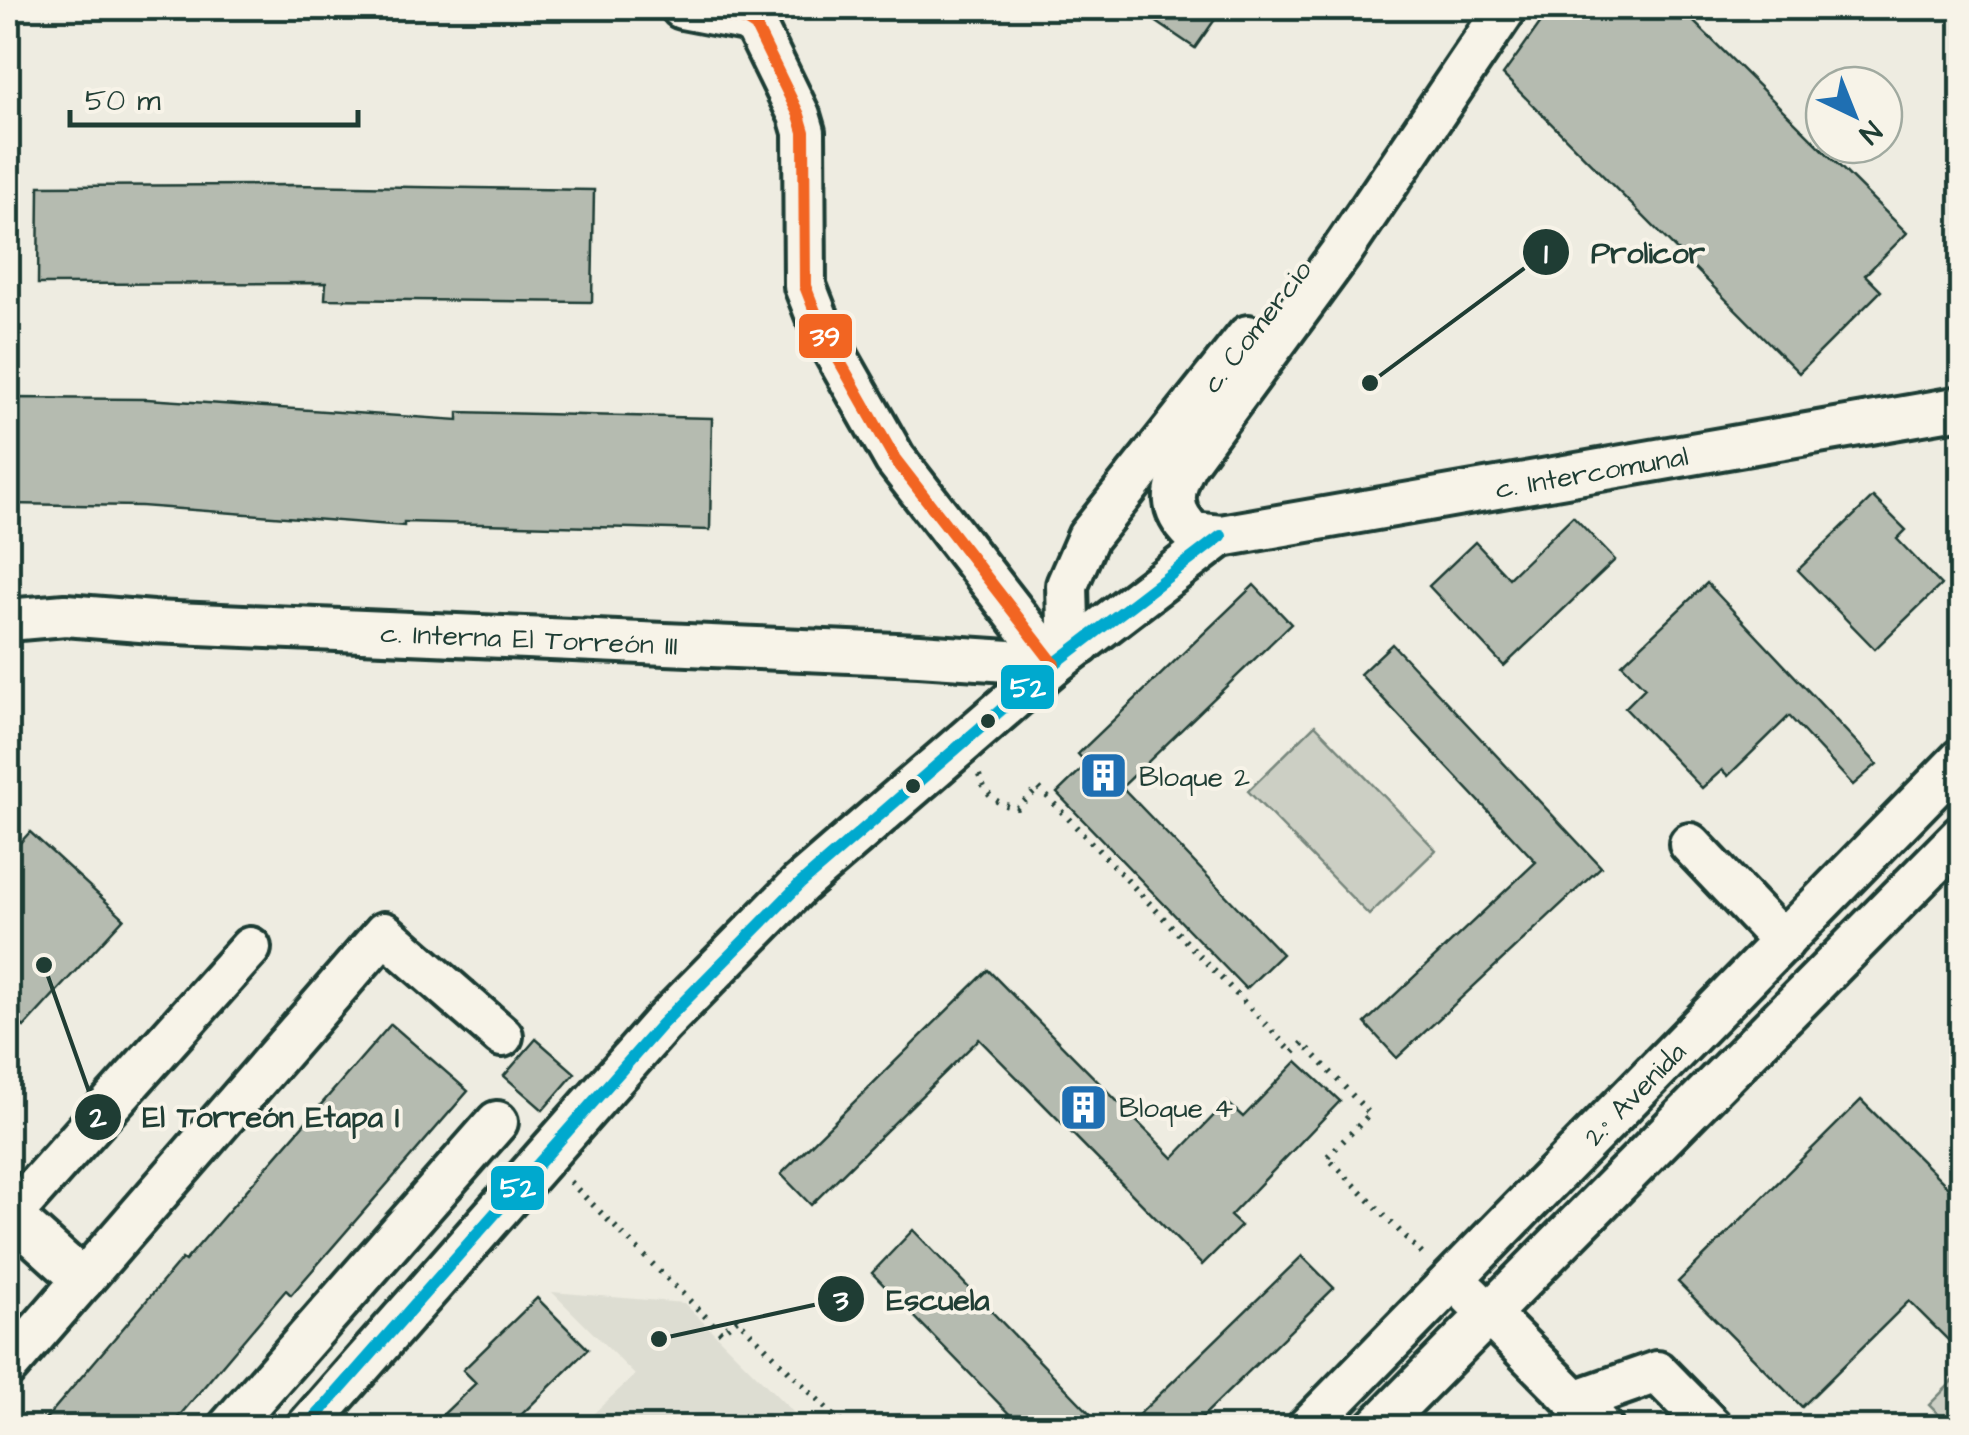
<svg xmlns="http://www.w3.org/2000/svg" width="1969" height="1435" viewBox="0 0 1969 1435" font-family="'Architects Daughter',sans-serif">
	<rect width="100%" height="100%" fill="#eeece1"/>
	<filter id="ink" filterUnits="userSpaceOnUse"><feTurbulence type="fractalNoise" baseFrequency=".01" numOctaves="2"/><feDisplacementMap in="SourceGraphic" scale="20" xChannelSelector="R" yChannelSelector="G"/><feConvolveMatrix kernelMatrix="1 2 1 2 8 2 1 2 1" color-interpolation-filters="sRGB"/></filter>
	<g filter="url(#ink)">
		<!-- built -->
		<path fill="#ddddd2" d="M552,1292L684,1303L808,1427H579L635,1375Z"/>
		<!-- green -->
		<path fill="#cccfc4" stroke="#76867c" stroke-width="2.5" d="M1315,725L1436,850L1369,915L1248,791Z
			M1961,1373V1427H1951L1929,1405Z"/>
		<!-- building -->
		<path fill="#b5bbb0" stroke="#1f3d34" stroke-width="2.5" d="M1136,8H1223L1195,48Z
			M1551,8H1680L1907,233L1865,275L1881,291L1799,373L1503,75Z
			M293,185L594,190L592,302L325,299L326,283L38,284L39,186Z
			M8,398L147,399L458,420V412L712,418L710,530L404,522V526L141,506L8,504Z
			M1873,497L1906,530L1897,539L1941,585L1875,649L1798,570Z
			M1573,516L1615,560L1504,666L1429,586L1475,542L1509,578Z
			M1707,583L1877,764L1853,785L1789,716L1728,776L1722,770L1702,788L1625,708L1645,688L1622,664Z
			M1254,585L1291,624L1122,787L1282,954L1246,989L1057,793L1087,764L1078,754Z
			M1392,644L1601,867L1397,1058L1365,1023L1536,862L1360,674Z
			M30,832L124,918L24,1027L8,1012V856Z
			M988,970L1173,1158L1227,1102L1243,1117L1297,1061L1340,1101L1230,1216L1241,1226L1202,1265L979,1039L811,1205L781,1174Z
			M391,1024L468,1091L291,1295L286,1290L169,1428H38L182,1259L185,1261Z
			M536,1039L575,1073L543,1110L504,1076Z
			M1861,1100L1962,1201V1354L1909,1301L1802,1407L1678,1282Z
			M913,1230L1104,1428H1023L872,1273Z
			M1302,1256L1334,1288L1191,1428H1125Z
			M537,1298L588,1349L508,1428H429L476,1383L463,1370Z"/>
		<g fill="none" stroke-linecap="round" stroke-linejoin="round">
			<defs>
				<g id="minor">
					<path d="M682,8L745,20L756,27L799,115L804,132L805,286L823,332L895,459L1054,664"/>
					<path id="s1" d="M1506,8L1340,254L1186,464C1171,492 1169,510 1193,533L1221,536L1962,407"/>
					<path id="s2" d="M8,620L65,615L153,622L919,655L1054,664"/>
					<path d="M1081,644L1068,623L1067,585L1088,537L1248,336"/>
					<path d="M1690,844L1783,942"/>
					<path d="M83,1280L11,1215L250,948"/>
					<path d="M1470,1295L1602,1428"/>
					<path d="M8,1366L384,933L502,1036"/>
					<path d="M1575,1401L1657,1372L1712,1428"/>
					<path d="M228,1428L497,1122"/>
					<path d="M306,1428L661,1025L800,884L1054,664L1221,536"/>
					<path id="s3" d="M1307,1428L1962,758"/>
					<path d="M1376,1428L1962,835"/>
				</g>
			</defs>
			<!-- minor casing -->
			<use href="#minor" stroke="#1f3d34" stroke-width="48"/>
			<!-- path -->
			<path stroke="#1f3d34" stroke-width="6" stroke-dasharray="2.5 8" stroke-linecap="butt" d="M979,775C986,797 995,803 1017,808L1039,788L1293,1053L1303,1043L1370,1114L1327,1157L1424,1256
				M570,1182L721,1332L737,1319L846,1428"/>
			<!-- minor -->
			<use href="#minor" stroke="#f7f3e8" stroke-width="40"/>
			<defs>
				<path id="bus-1" d="M306,1428L661,1025L800,884L1054,664L1221,536"/>
				<path id="bus-2" d="M682,8L745,20L756,27L799,115L804,132L805,286L823,332L895,459L1054,664"/>
			</defs>
			<!-- bus-1 casing -->
			<use href="#bus-1" stroke="#f7f3e8" stroke-width="20"/>
			<!-- bus-2 casing -->
			<use href="#bus-2" stroke="#f7f3e8" stroke-width="20"/>
			<!-- bus-1 -->
			<use href="#bus-1" stroke="#00a9ce" stroke-width="12"/>
			<!-- bus-2 -->
			<use href="#bus-2" stroke="#f26522" stroke-width="12"/>
		</g>
	</g>
	<!-- icons -->
	<defs>
		<symbol id="building-square" viewBox="-11 -11 22 22"><rect x="-9" y="-9" width="18" height="18" rx="4" fill="#1f6fb2" stroke="#f7f3e8"/><path d="M-4-6H4V6H1V3H-1V6H-4ZM-2.5-4.3h1.7v1.8h-1.7ZM.8-4.3h1.7v1.8H.8ZM-2.5-1h1.7V.8h-1.7ZM.8-1h1.7V.8H.8Z" fill="#fff"/></symbol>
	</defs>
	<g fill-rule="evenodd">
		<use href="#building-square" x="1076" y="748" width="55" height="55"/>
		<use href="#building-square" x="1056" y="1080" width="55" height="55"/>
	</g>
	<!-- markers -->
	<g fill="#1f3d34" stroke="#f7f3e8" stroke-width="4">
		<circle cx="988" cy="721" r="9"/>
		<circle cx="913" cy="786" r="9"/>
	</g>
	<g text-anchor="middle" stroke-width="8" stroke-linejoin="round" paint-order="stroke">
		<!-- street labels -->
		<g font-size="28" fill="#1f3d34" stroke="#f7f3e8">
			<text transform="translate(1256 326) rotate(-52)" y="10">c. Comercio</text>
			<text dy="10" stroke="none"><textPath href="#s1" startOffset="1038">c. Intercomunal</textPath></text>
			<text dy="10" stroke="none"><textPath href="#s2" startOffset="522">c. Interna El Torreón III</textPath></text>
			<text dy="10" stroke="none"><textPath href="#s3" startOffset="468">2.° Avenida</textPath></text>
		</g>
		<!-- poi labels -->
		<g font-size="28" fill="#1f3d34" stroke="#f7f3e8" text-anchor="start">
			<text x="1139" y="786">Bloque 2</text>
			<text x="1119" y="1117">Bloque 4</text>
		</g>
	</g>
	<!-- callouts -->
	<path fill="none" stroke="#1f3d34" stroke-width="4" d="M1370 383L1546 252M44 965L98 1117M659 1339L841 1299"/>
	<g fill="#1f3d34" stroke="#f7f3e8" stroke-width="4">
		<circle cx="1370" cy="383" r="10"/>
		<circle cx="44" cy="965" r="10"/>
		<circle cx="659" cy="1339" r="10"/>
		<circle cx="1546" cy="252" r="25"/>
		<circle cx="98" cy="1117" r="25"/>
		<circle cx="841" cy="1299" r="25"/>
	</g>
	<g font-size="30" text-anchor="middle" font-weight="bold" fill="#fff">
		<text x="1546" y="263">1</text>
		<text x="98" y="1127">2</text>
		<text x="841" y="1310">3</text>
	</g>
	<g font-size="30" text-anchor="middle" font-weight="bold" fill="#1f3d34" stroke="#f7f3e8" stroke-width="8" stroke-linejoin="round" paint-order="stroke">
		<text x="1648" y="263">Prolicor</text>
		<text x="271" y="1127">El Torreón Etapa I</text>
		<text x="938" y="1310">Escuela</text>
	</g>
	<g stroke="#f7f3e8" stroke-width="4">
		<rect x="797" y="312" width="57" height="48" rx="10" fill="#f26522"/>
		<rect x="999" y="663" width="57" height="48" rx="10" fill="#00a9ce"/>
		<rect x="489" y="1164" width="57" height="48" rx="10" fill="#00a9ce"/>
	</g>
	<g font-size="28" text-anchor="middle" font-weight="bold" fill="#fff">
		<text x="825" y="346">39</text>
		<text x="1028" y="697">52</text>
		<text x="518" y="1197">52</text>
	</g>
	<!-- margin -->
	<rect width="1969" height="1435" fill="none" stroke="#f7f3e8" stroke-width="40"/>
	<rect x="20" y="20" width="1929" height="1395" fill="none" stroke="#1f3d34" stroke-width="4" filter="url(#ink)"/>
	<!-- north arrow -->
	<g transform="translate(1854 115) rotate(137)"><circle r="48" fill="#f7f3e8" stroke="#a1aaa0" stroke-width="2.5"/>
	<path d="M0-8L18 38L0 25L-18 38Z" fill="#1f6fb2"/>
	<text y="-15" font-size="28" font-weight="bold" text-anchor="middle" fill="#1f3d34">N</text>
	</g>
	<!-- scale -->
	<path d="M70 110v15h288v-15" fill="none" stroke="#1f3d34" stroke-width="5"/>
	<text x="85" y="110" font-size="30" fill="#1f3d34" stroke="#f7f3e8" stroke-width="8" paint-order="stroke">50 m</text>
</svg>
